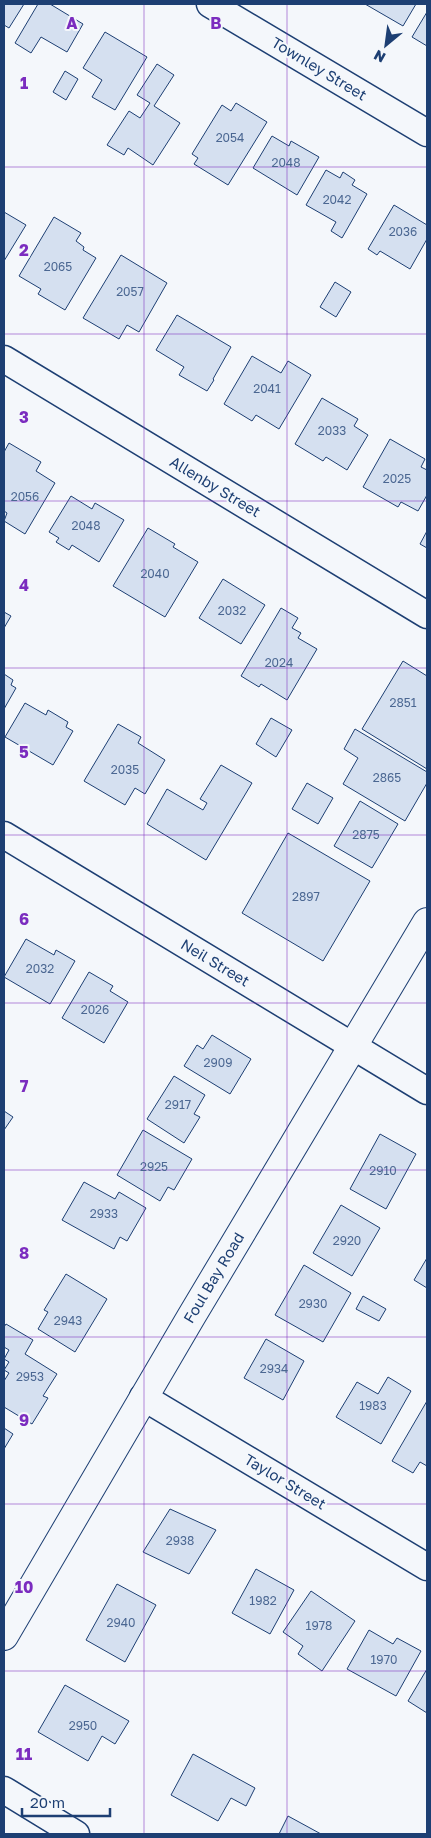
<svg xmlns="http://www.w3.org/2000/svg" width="431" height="1838" viewBox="0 0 431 1838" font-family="'Golos Text',sans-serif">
	<rect width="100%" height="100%" fill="#f4f7fb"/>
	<!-- building -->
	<path fill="#d5e0f0" stroke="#1d3f73" d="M4,4H24L9,28L4,25Z
		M38,4H50L83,24L67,52L41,37L31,53L15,43Z
		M365,4H416L403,26Z
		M427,12V46L412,37Z
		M105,32L147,57L115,110L92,97L102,80L83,68Z
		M157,64L174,75L154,106L180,123L153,165L128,148L124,155L107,145L129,111L140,118L150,103L137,95Z
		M65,71L78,79L66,100L53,92Z
		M236,103L267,122L228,185L194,164L198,158L192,154L222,105L231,111Z
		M272,136L289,146L291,141L319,157L297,195L253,168Z
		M326,170L340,178L343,172L355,180L352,185L367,194L342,238L331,231L336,222L306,205Z
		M394,205L427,225V239L410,269L380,251L377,255L368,249Z
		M4,212L26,225L4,261Z
		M54,217L81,233L76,241L84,247L83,250L96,258L65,310L38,294L41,289L19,276Z
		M121,255L167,283L139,332L127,325L119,339L83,318Z
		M335,282L351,292L336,317L320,307Z
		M177,315L231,347L213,379L214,380L207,391L179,375L184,367L156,350Z
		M252,356L281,373L288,361L311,375L279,429L256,415L252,421L224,404Z
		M322,398L358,419L354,426L368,435L347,470L326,457L323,461L295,444Z
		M390,439L425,459L421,467L427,470V495L418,511L401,502L398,507L363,487Z
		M9,443L41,462L36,471L55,483L25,534L4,521L7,513L4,511V452Z
		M71,496L92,509L95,503L124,520L99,562L72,545L69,550L56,542L59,538L49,532Z
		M148,528L175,544L173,547L198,562L165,617L113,586Z
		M427,531V548L420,544Z
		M223,579L265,605L241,644L199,618Z
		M281,608L298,618L292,628L301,633L298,638L317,649L287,700L261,684L259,687L241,676Z
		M4,612L11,616L4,628Z
		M403,661L427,676V769L362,729Z
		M4,674L13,680L11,685L16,688L4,709Z
		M25,703L46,715L48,710L68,722L66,727L73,731L53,765L5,737Z
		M271,718L292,730L276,757L256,744Z
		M118,724L141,737L138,743L165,760L145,794L135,788L125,805L84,781Z
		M355,729L427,772V783L405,821L343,784L358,758L344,749Z
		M221,765L252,783L206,860L147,824L167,789L203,810L207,803L200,799Z
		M307,783L333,798L318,824L292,809Z
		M360,801L398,824L372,868L334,846Z
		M288,833L370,881L323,961L242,913Z
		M26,939L54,955L56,950L75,961L50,1004L4,977Z
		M89,972L113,986L110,991L128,1002L104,1043L62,1018Z
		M212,1035L251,1059L230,1094L184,1066L197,1045L203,1049Z
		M174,1076L205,1095L194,1114L200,1117L184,1143L147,1119Z
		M4,1111L13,1117L4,1130Z
		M143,1130L192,1159L174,1190L168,1187L160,1201L117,1175Z
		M380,1134L416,1154L386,1209L350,1189Z
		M84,1182L115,1199L119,1192L146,1208L127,1241L120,1237L114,1249L62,1220Z
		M341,1205L380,1228L352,1276L313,1253Z
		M427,1258V1288L414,1280Z
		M304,1265L351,1293L323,1342L275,1315Z
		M66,1274L107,1299L75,1352L38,1329L48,1312L44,1310Z
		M363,1296L386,1309L379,1321L356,1309Z
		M6,1324L33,1340L25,1354L57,1374L43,1396L48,1398L32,1424L4,1407V1381L9,1373L4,1370L9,1362L4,1359L9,1350L4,1347V1327Z
		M266,1339L304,1361L283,1400L244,1378Z
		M388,1377L411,1391L381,1444L336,1417L357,1382L378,1394Z
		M427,1401V1466L420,1462L413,1473L392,1461Z
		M4,1428L13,1434L4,1449Z
		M170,1509L216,1530L189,1574L143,1552Z
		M256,1569L294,1590L270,1634L232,1613Z
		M117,1584L156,1605L125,1662L86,1640Z
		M311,1591L355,1621L322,1671L298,1654L303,1646L283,1632Z
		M369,1630L393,1644L397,1638L421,1651L396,1696L347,1669Z
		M427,1669V1713L408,1701Z
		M65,1685L129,1721L115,1744L102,1736L88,1761L38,1732Z
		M193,1754L255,1788L246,1806L231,1798L218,1821L171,1795Z
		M288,1816L321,1834H279Z"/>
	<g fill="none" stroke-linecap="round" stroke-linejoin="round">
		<defs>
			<path id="street" d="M210,4L427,133
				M4,359L427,615
				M4,835L427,1091
				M143,1397L427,1567
				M4,1790L76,1834"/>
			<path id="secondary" d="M4,1636L191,1317L427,922"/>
		</defs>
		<!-- street casing -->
		<use href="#street" stroke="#1d3f73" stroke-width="29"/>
		<!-- secondary casing -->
		<use href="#secondary" stroke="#1d3f73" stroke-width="30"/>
		<!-- street -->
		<use href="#street" stroke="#f4f7fb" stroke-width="26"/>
		<!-- secondary -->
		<use href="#secondary" stroke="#f4f7fb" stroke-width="28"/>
	</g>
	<!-- grid -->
	<path fill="none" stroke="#7b2cbf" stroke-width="1" stroke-opacity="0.55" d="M144,4V1834M287,4V1834M4,167H427M4,334H427M4,501H427M4,668H427M4,835H427M4,1003H427M4,1170H427M4,1337H427M4,1504H427M4,1671H427"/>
	<g text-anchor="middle" stroke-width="4" stroke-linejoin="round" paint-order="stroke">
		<!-- number labels -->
		<g font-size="12" fill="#4b6792">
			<text x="230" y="142">2054</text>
			<text x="286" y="167">2048</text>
			<text x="337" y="204">2042</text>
			<text x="403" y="236">2036</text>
			<text x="58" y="271">2065</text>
			<text x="130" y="296">2057</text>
			<text x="267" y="393">2041</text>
			<text x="332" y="435">2033</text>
			<text x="397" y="483">2025</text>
			<text x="25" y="501">2056</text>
			<text x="86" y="530">2048</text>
			<text x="155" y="578">2040</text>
			<text x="232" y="615">2032</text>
			<text x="279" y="667">2024</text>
			<text x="403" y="707">2851</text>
			<text x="125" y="774">2035</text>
			<text x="387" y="782">2865</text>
			<text x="366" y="839">2875</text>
			<text x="306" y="901">2897</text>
			<text x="40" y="973">2032</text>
			<text x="95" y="1014">2026</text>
			<text x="218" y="1067">2909</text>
			<text x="178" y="1109">2917</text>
			<text x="154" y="1171">2925</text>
			<text x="383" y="1175">2910</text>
			<text x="104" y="1218">2933</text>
			<text x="347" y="1245">2920</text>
			<text x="313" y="1308">2930</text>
			<text x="68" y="1325">2943</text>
			<text x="274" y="1373">2934</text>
			<text x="30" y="1381">2953</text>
			<text x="373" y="1410">1983</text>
			<text x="180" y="1545">2938</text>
			<text x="263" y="1605">1982</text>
			<text x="121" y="1627">2940</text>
			<text x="319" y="1630">1978</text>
			<text x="384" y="1664">1970</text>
			<text x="83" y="1730">2950</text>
		</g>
		<!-- street labels -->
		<g font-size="15" fill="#1d3f73" stroke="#f4f7fb">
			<text transform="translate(319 69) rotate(31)" y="5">Townley Street</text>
			<text transform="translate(215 487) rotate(31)" y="5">Allenby Street</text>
			<text transform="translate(215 963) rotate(31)" y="5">Neil Street</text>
			<text transform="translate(214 1278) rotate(-59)" y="5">Foul Bay Road</text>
			<text transform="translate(285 1482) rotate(31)" y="5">Taylor Street</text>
		</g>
	</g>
	<g font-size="16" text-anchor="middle" font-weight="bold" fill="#7b2cbf" stroke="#f4f7fb" stroke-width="4" stroke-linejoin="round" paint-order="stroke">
		<text x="72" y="29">A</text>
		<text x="216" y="29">B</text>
		<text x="24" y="89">1</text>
		<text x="24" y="256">2</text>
		<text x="24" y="423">3</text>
		<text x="24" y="591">4</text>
		<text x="24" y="758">5</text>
		<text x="24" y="925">6</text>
		<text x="24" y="1092">7</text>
		<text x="24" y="1259">8</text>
		<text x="24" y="1426">9</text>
		<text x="24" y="1593">10</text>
		<text x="24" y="1760">11</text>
	</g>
	<!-- border -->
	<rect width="431" height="1838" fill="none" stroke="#1d3f73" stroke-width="10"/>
	<!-- north arrow -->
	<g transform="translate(386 45) rotate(209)" stroke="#f4f7fb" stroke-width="4" paint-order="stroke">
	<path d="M0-4L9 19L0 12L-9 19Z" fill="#1d3f73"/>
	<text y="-8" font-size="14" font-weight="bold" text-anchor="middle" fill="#1d3f73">N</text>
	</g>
	<!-- scale -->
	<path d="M22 1808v8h88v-8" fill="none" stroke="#1d3f73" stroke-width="2.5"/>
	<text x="30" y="1808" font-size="15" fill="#1d3f73" stroke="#f4f7fb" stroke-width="4" paint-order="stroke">20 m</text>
</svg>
